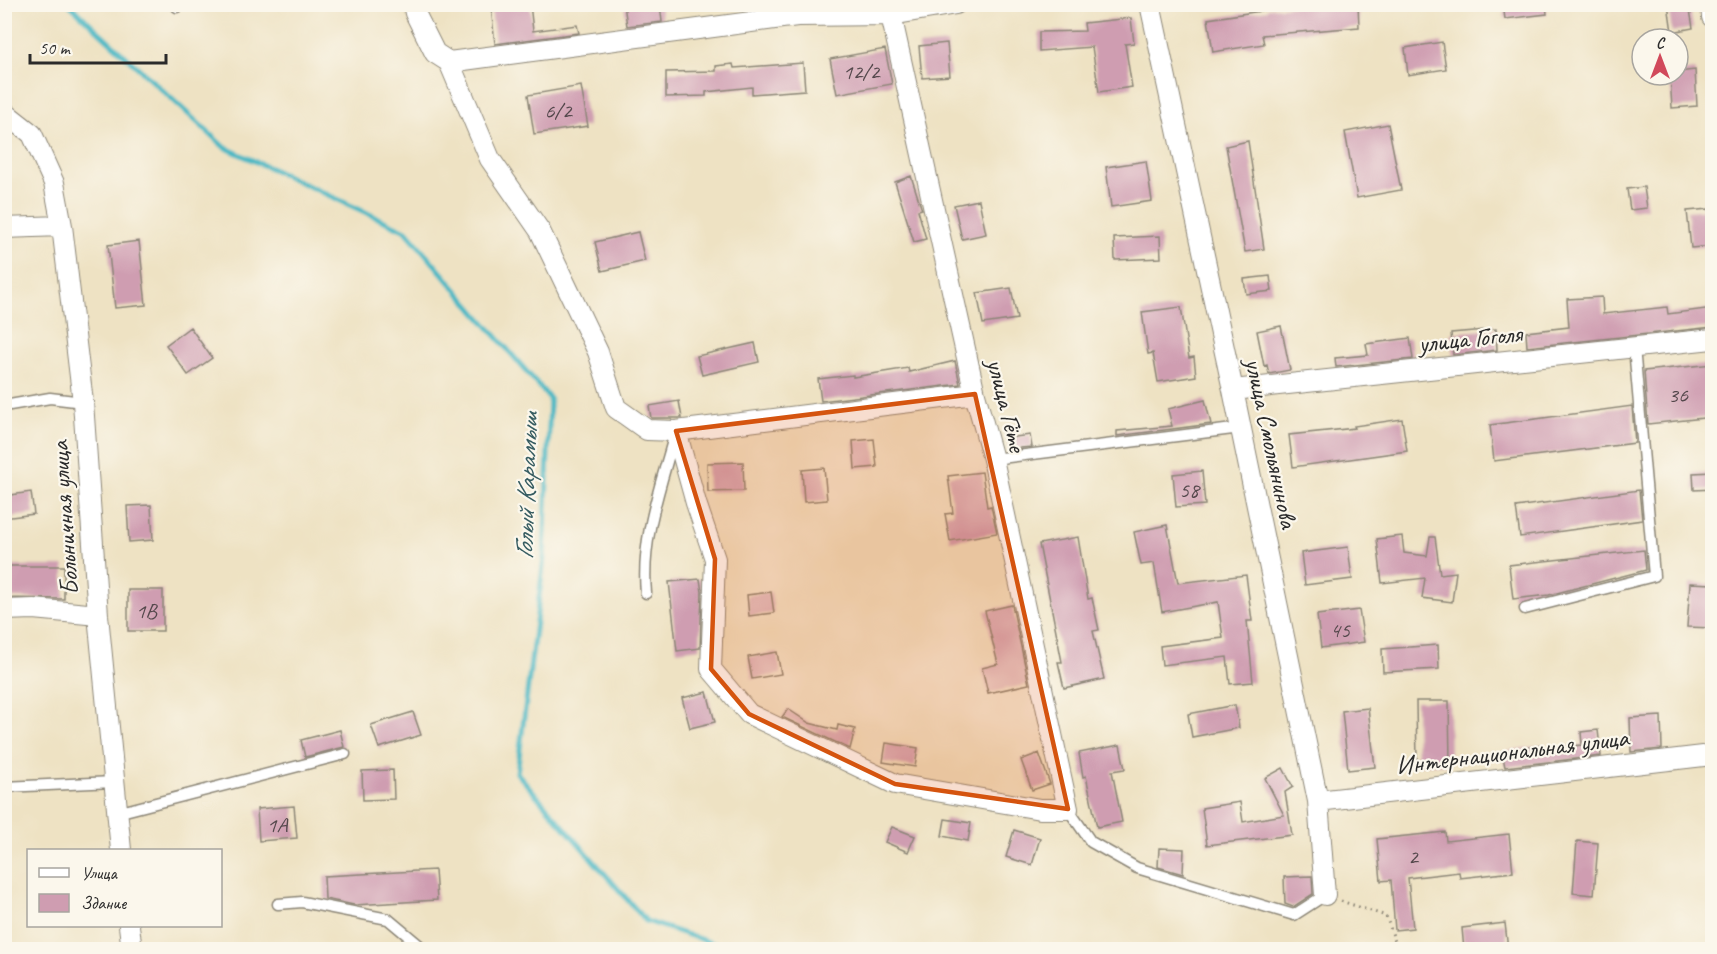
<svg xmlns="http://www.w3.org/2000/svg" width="1717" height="954" viewBox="0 0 1717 954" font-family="Caveat,sans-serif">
	<rect width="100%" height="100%" fill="#fbf7ec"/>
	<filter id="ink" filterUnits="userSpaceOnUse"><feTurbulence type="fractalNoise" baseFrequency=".0167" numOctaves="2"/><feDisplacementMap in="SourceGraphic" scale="12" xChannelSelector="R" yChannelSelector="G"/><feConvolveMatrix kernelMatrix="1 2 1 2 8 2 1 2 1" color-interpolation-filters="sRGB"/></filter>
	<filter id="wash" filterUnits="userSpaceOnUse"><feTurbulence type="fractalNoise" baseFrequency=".008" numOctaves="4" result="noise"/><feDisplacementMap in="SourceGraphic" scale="24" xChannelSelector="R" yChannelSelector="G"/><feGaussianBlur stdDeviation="1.35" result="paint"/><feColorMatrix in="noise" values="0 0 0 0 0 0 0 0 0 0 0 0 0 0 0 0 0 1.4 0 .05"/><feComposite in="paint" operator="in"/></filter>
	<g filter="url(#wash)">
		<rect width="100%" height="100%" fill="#eee2c3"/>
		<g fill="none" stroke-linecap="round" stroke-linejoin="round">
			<!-- stream -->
			<path stroke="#4ab8c4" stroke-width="5" d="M69,4L224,147L406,231L550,399L544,558L517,773L646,921L733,950"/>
		</g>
		<g id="blocks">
			<!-- building -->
			<path fill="#cf9db1" d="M514,4H530L533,31L577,25L579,33L495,44L491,7Z
				M624,4H660L662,22L627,26Z
				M1318,4H1358L1359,27L1262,35L1264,44L1213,52L1208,19L1267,10V8Z
				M1503,4H1546L1547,14L1505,19Z
				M1668,4H1689L1693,28L1672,32Z
				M1131,18L1134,43L1125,44L1132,87L1099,92L1092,47L1039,51V32L1085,31L1084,23Z
				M1442,42L1446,69L1408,75L1405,48Z
				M947,43L950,76L922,78L919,46Z
				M885,49L892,84L837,94L830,59Z
				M803,63L805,90L752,94V87L706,92V96L666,97V72L716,71V66L733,64L734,68Z
				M1695,70L1697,106L1672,108L1670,75H1678V72Z
				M581,86L588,126L534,134L528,95Z
				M1388,124L1401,190L1357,198L1345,132Z
				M1248,141L1264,249L1245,252L1226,146Z
				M1146,161L1152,201L1111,207L1106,167Z
				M911,176L921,207L922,209L918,210L926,239L914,242L895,182Z
				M1644,187L1647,208L1630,210L1627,189Z
				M979,200L986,234L962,239L954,205Z
				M1709,209L1712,246L1691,248L1687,211Z
				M638,232L645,261L602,271L595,242Z
				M1160,236L1161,258L1115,260L1114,238Z
				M139,241L146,305L115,308L108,245Z
				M1270,276L1272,291L1246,294L1244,279Z
				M1011,288L1017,319L983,324L977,293Z
				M1602,297L1603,314L1667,307L1668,314L1713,308V327L1527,347L1526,332L1569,327L1567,299Z
				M1181,307L1189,358L1194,357L1196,376L1158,382L1153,353L1148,354L1142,312Z
				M1281,326L1290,370L1269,374L1267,365L1264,366L1257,331Z
				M190,327L212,358L188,375L166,345Z
				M1496,329L1497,350L1453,355L1451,333Z
				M1410,338L1413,359L1336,367L1335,358L1368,355L1366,344Z
				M755,343L759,362L702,375L697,356Z
				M955,361L960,384L821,401L818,379L853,375V377L908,368L909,372Z
				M1713,364V417L1648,424L1644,371Z
				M1205,400L1211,424L1117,436V431L1172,426L1168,409Z
				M679,401L682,418H651L649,406Z
				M1632,406L1635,443L1494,461L1490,425Z
				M1402,419L1407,451L1293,467L1289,435L1355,428L1354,426Z
				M1030,435L1032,447L1009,449L1008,438Z
				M874,439L877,467L855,469L853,441Z
				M743,462L744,491L708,492L707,463Z
				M824,468L827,500L804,502L802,470Z
				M1202,471L1205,505L1176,507L1173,474Z
				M982,472L987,507L991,506L997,533L950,541L945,514L953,513L948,476Z
				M1713,472V489L1694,490L1693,473Z
				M1639,490L1642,520L1520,537L1516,507Z
				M31,492L34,514L4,518V496Z
				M151,505L153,540L129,542L127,506Z
				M1167,525L1178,583L1246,575L1252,621H1247L1253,682L1230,684L1227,657L1162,665L1160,646L1223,638L1218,602L1162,612L1154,563L1141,565L1134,532Z
				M1402,536L1404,553L1427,556L1430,537H1435L1440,574L1456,572L1452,602L1422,598L1425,578L1382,583L1377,539Z
				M1078,537L1088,599L1092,598L1099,630L1093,631L1104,679L1064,688L1058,662H1062L1039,544Z
				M1348,547L1352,579L1305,585L1301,553Z
				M1644,550L1646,570L1549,595L1513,599L1509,565Z
				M4,566H64V599L4,598Z
				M700,579L702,592L700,648L677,651L669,582Z
				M1690,583L1713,584V628L1687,627Z
				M128,590H163V631H128Z
				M771,592L774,613L749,616L747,595Z
				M1012,605L1029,684L988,693L982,668L998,664L985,611Z
				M1359,610L1364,642L1321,648L1317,615Z
				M1438,645L1439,669L1383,672L1382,649Z
				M777,652L781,674L752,679L748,657Z
				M707,692L715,722L690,728L682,698Z
				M1416,701H1449L1450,764L1417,765Z
				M1235,705L1239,728L1192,737L1188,714Z
				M1368,708L1375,767L1348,770L1342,711Z
				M788,709L809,723L837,730L838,725L855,729L850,749L782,717Z
				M413,712L421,735L379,748L371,725Z
				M1661,716L1662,749L1631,752L1630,718Z
				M340,730L344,747L305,757L301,740Z
				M1598,730L1601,756L1505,767L1502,752L1543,745V749L1582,745L1581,732Z
				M886,743L918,748L915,767L883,762Z
				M1120,745L1125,769L1112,771L1122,822L1097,827L1086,776L1083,777L1079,753Z
				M1039,753L1050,784L1032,790L1021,760Z
				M1283,768L1293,787L1285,792L1292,835L1207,845L1202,808L1240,802L1243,822L1284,815L1265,778Z
				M393,770L394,799L363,800L362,771Z
				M294,806L297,838L259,841L257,809Z
				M945,819L971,823L968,841L942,836Z
				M892,827L915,836L908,852L885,842Z
				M1014,830L1040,838L1032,865L1006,857Z
				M1445,832L1446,841L1509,834L1513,872L1460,878L1459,872L1408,878L1413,928L1395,930L1391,880L1381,881L1377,839Z
				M1577,841L1598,843L1594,895L1573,893Z
				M1159,848L1184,849L1183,874L1158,867Z
				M435,870L437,900L354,905L325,899L324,876Z
				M1312,876L1313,894L1293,907L1285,904L1284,877Z
				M1505,923L1508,950H1464L1462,928Z"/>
		</g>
	</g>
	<g filter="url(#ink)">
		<use href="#blocks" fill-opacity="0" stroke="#8c8677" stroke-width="1.5"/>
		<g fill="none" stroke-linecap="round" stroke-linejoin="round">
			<defs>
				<path id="lane" d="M177,7L178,4
					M4,406L50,398L83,402
					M993,459L1241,428
					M646,593C641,539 660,488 674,437
					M1525,609L1654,576L1634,347
					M4,787L114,782
					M1068,809L1091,842L1137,868L1294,915L1325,895
					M117,813L345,754
					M278,904L302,902L388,919L425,950"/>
				<path id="street" d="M413,4L415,13L435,53L449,62L490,159L540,231L598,352L616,408L647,430L676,431L975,394
					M1150,4L1233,390L1318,801L1325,895
					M1711,4L1712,17
					M449,62L797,16L891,15L956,4
					M4,112L32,134L54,183L62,226L83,402L98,615L121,850
					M4,228L62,226
					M1233,390L1712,339
					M676,431L696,503L715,559L711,669L749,714L895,784L1040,809H1068L993,459L975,394L891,15
					M4,610L34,609L98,615
					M1318,801L1712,755
					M129,926L132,950"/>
			</defs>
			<!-- lane casing -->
			<use href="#lane" stroke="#8c8677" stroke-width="13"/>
			<!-- street casing -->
			<use href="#street" stroke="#8c8677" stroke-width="22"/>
			<!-- path -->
			<path stroke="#8c8677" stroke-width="3" stroke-dasharray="1.5 4.5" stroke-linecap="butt" d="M1341,901L1386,916L1398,950"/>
			<!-- lane -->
			<use href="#lane" stroke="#fff" stroke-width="10"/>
			<!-- street -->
			<use href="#street" stroke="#fff" stroke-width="20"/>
		</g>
	</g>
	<!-- marked area -->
	<path fill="#d5540f" fill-opacity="0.2" stroke="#d5540f" stroke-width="4.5" stroke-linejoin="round" d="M975,394L1068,809L895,784L749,714L711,669L715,559L676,431Z"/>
	<g text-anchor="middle" stroke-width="4.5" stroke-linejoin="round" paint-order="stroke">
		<!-- number labels -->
		<g font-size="22" fill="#54484c">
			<text x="861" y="79">12/2</text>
			<text x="558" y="118">6/2</text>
			<text x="1678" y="402">36</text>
			<text x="1189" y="497">58</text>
			<text x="146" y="618">1В</text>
			<text x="1340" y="637">45</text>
			<text x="277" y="832">1А</text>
			<text x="1413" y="864">2</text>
		</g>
		<!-- street labels -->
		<g font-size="26" fill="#2b2b2b" stroke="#fbf7ec">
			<text transform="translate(1470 338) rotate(-6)" y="9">улица Гоголя</text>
			<text transform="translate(1007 405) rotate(76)" y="9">улица Гёте</text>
			<text transform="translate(1272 443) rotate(78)" y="9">улица Смольянинова</text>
			<text transform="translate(64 518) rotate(-94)" y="9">Больничная улица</text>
			<text transform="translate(1512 751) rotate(-7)" y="9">Интернациональная улица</text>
		</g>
		<!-- water labels -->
		<g font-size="27" font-style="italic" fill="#365c61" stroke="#fbf7ec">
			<text transform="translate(526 486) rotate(-88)" y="9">Голый Карамыш</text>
		</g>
	</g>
	<!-- margin -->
	<rect width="1717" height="954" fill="none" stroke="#fbf7ec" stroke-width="24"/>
	<!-- legend -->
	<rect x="27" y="849" width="195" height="78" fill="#fbf7ec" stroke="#a8a59f" stroke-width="1.5"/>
	<rect x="39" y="868" width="30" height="9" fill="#ffffff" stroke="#a8a59f" stroke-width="1.5"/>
	<text x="81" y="879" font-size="18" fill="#2b2b2b">Улица</text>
	<rect x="39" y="894" width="30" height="18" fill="#cf9db1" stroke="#a8a59f" stroke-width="1.5"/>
	<text x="81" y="909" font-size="18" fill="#2b2b2b">Здание</text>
	<!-- north arrow -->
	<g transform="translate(1660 57)"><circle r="28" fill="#fbf7ec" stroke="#a8a59f" stroke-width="1.5"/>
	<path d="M0-4.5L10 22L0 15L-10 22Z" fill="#d1495b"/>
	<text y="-9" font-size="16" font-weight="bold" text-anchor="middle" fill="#2b2b2b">С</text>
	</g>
	<!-- scale -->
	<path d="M30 54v9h136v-9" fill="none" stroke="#2b2b2b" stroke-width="3"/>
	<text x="39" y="54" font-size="18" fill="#2b2b2b" stroke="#fbf7ec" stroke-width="4.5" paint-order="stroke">50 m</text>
</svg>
